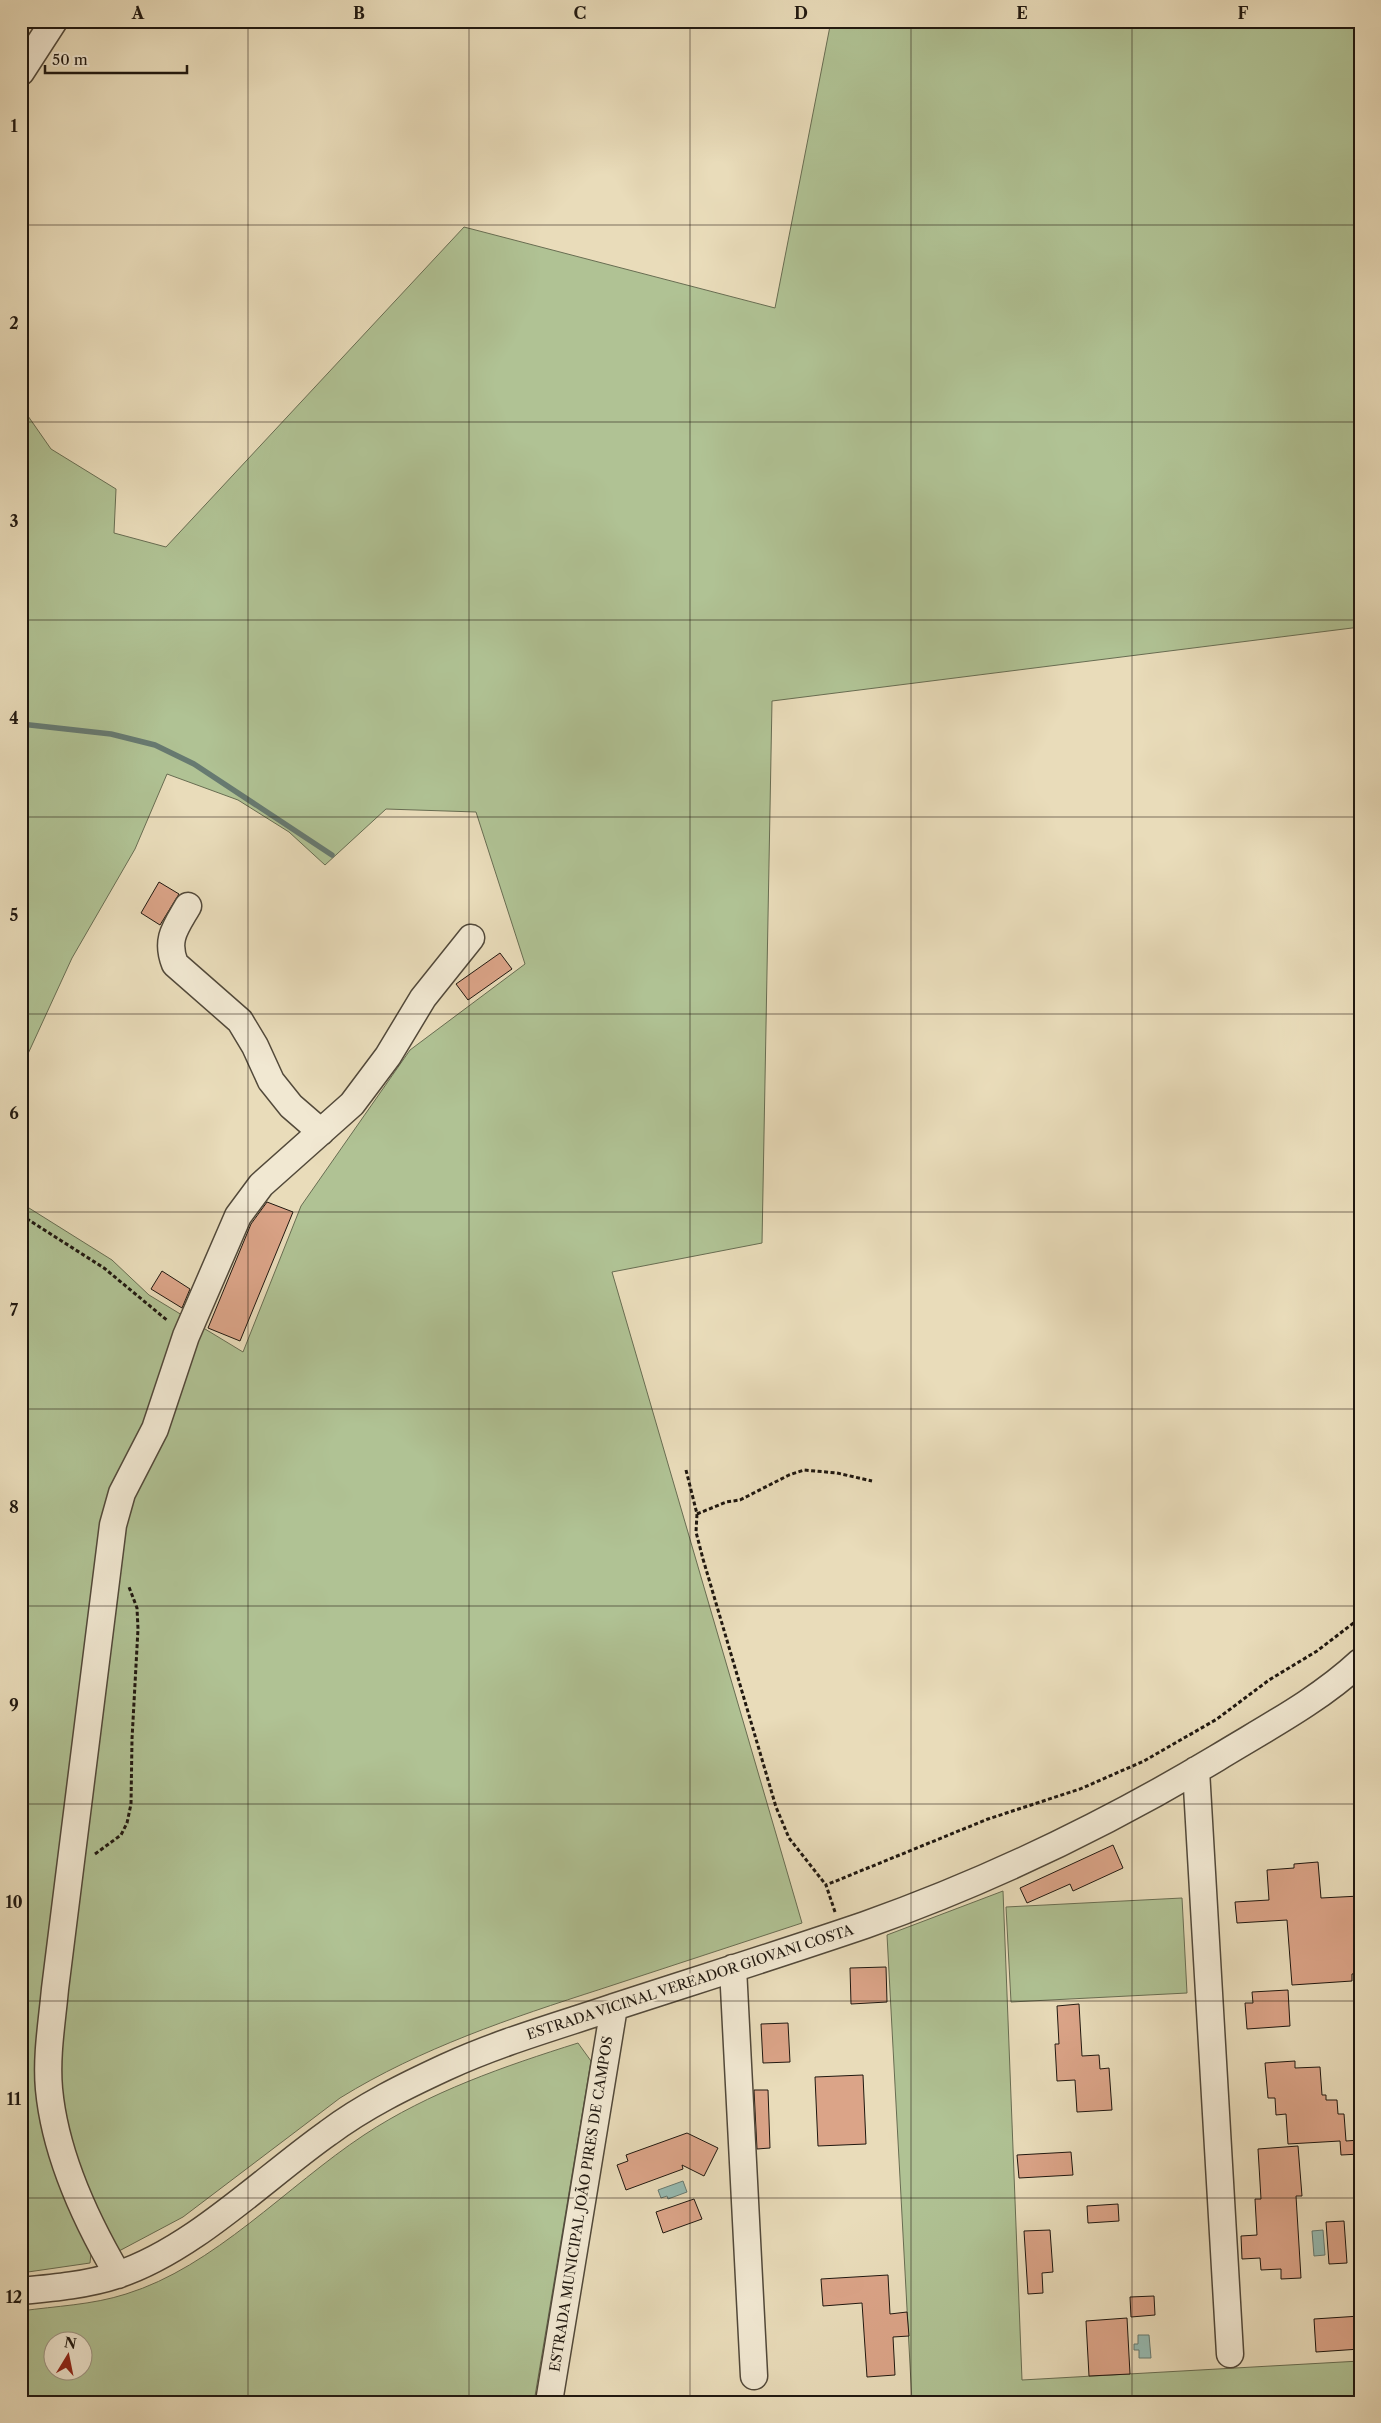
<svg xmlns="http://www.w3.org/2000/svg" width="1381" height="2423" viewBox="0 0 1381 2423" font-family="'Libre Caslon Text',serif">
	<rect width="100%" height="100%" fill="#e9dcba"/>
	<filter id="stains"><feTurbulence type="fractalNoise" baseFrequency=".004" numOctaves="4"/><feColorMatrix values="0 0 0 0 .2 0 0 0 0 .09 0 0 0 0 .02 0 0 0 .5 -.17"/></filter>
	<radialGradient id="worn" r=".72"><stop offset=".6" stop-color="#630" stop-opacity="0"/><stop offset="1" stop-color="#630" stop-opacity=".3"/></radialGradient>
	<!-- green -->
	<path fill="#b0c294" stroke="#686d52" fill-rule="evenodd" d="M831,21H1360V627L772,701L762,1243L612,1272L802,1923C735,1945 668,1967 601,1989C511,2018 421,2048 340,2098L183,2217L119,2251L112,2243L91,2253L90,2263L21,2273V1203L112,1260L149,1295L243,1352L301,1206L410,1050L525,964L476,812L386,809L325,865L289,832L238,800L167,774L135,849L72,958L21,1069V406L51,449L116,489L114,533L166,547L464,227L775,308Z
		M1003,1891L1022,2380L1360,2361V2402H912L887,1935Z
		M1182,1898L1187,1993L1011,2002L1006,1907Z
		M578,2043L591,2061L534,2402H21V2311C56,2306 92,2305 126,2294C214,2267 287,2186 364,2135C429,2092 505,2066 578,2043ZM52,2340H82V2370H52Z"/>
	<!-- water -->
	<path fill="#97bbb2" stroke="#677a71" d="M683,2181L687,2192L668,2199L667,2196L661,2198L658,2190Z
		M1323,2230L1325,2255L1314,2256L1312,2231Z
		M1138,2335H1149L1151,2358H1139V2350H1134V2344H1138Z"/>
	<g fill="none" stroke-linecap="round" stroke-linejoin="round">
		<!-- stream -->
		<path stroke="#677a71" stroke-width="5.5" d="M21,724L111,734L155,745L194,764L332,855"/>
	</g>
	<!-- building -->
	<path fill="#dba488" stroke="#201810" d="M159,882L179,894L160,925L141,913Z
		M500,953L512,969L468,1000L456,984Z
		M267,1202L293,1212L240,1341L208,1328L251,1224Z
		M162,1271L190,1289L182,1308L151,1289Z
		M1113,1845L1123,1868L1073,1891L1070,1884L1027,1903L1020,1888Z
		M1318,1862L1321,1898L1360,1896V1973L1352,1974V1981L1292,1985L1287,1920L1237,1923L1235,1902L1269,1900L1267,1870L1294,1868V1864Z
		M886,1967L887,2002L851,2004L850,1968Z
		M1288,1990L1290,2026L1247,2029L1245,2003H1253L1252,1992Z
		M1079,2004L1082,2056L1099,2055L1100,2069L1109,2068L1112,2110L1077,2112L1075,2080L1057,2081L1055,2044H1059L1057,2006Z
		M788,2023L790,2062L763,2063L761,2024Z
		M1295,2061V2068L1320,2067L1322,2095H1326V2100H1337L1338,2114H1344L1346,2141L1360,2140V2154L1341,2155L1340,2141L1288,2144L1286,2114L1276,2115L1275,2098H1268L1265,2063Z
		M863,2075L866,2144L818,2146L815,2077Z
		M754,2090H768L770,2148L757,2149Z
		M687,2133L718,2148L704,2176L682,2165L683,2169L626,2190L617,2165L628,2161L626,2155Z
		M1298,2146L1302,2196H1296L1301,2278L1281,2279V2269L1261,2270L1260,2258L1242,2259L1241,2236L1257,2235L1255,2199H1261L1258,2149Z
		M1071,2152L1073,2175L1019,2178L1017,2155Z
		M694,2199L702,2219L663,2233L656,2212Z
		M1118,2204L1119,2221L1088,2223L1087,2206Z
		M1344,2221L1347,2263L1329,2264L1326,2222Z
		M1050,2230L1053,2272L1042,2273L1043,2293L1028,2294L1024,2231Z
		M888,2275L890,2314L907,2312L909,2336L893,2337L895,2375L867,2377L862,2303L823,2306L821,2279Z
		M1154,2296L1155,2315L1131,2317L1130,2297Z
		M1360,2316V2349L1316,2352L1314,2319Z
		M1127,2318L1130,2374L1089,2376L1086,2321Z"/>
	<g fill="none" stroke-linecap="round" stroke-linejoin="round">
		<defs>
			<path id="minor" d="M21,72L54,21
				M188,906C176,927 165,939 175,964L240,1021L255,1046L271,1081L291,1106L321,1132
				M1196,1770L1230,2354
				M733,1968L754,2376
				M118,2275C85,2219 55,2154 49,2089C46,2056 52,2022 55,1989L113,1525L122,1493L155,1429L186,1336L238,1216L261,1185L352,1104L388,1056L423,998L471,938
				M21,2291C53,2288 87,2285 117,2275C193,2250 263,2179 328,2133C364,2106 405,2086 446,2067C498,2043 554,2027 608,2009C694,1981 780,1954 865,1925C989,1881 1105,1825 1217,1758C1266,1728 1318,1701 1360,1662
				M549,2402L614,2007"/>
		</defs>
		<!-- minor casing -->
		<use href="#minor" stroke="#52493a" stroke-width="29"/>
		<!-- path -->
		<path stroke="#201810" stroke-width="3" stroke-dasharray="4 2.5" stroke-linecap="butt" d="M21,1215L104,1268L168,1321
			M686,1470L697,1514L696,1532L703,1559L776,1807L789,1838L826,1885
			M697,1514L726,1502L740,1500L789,1475L804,1470L837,1473L872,1481
			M95,1854L121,1835L127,1823L131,1804L132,1739L138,1629L137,1608L129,1587
			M835,1912L826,1885L988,1819L1080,1789L1144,1761L1217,1719L1269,1680L1317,1651L1360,1618"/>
		<!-- minor -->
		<use href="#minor" stroke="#f1e8d2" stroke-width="26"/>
	</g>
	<!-- grid -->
	<path fill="none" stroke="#201810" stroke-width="1" stroke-opacity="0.55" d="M248,21V2402M469,21V2402M690,21V2402M911,21V2402M1132,21V2402M21,225H1360M21,422H1360M21,620H1360M21,817H1360M21,1014H1360M21,1212H1360M21,1409H1360M21,1606H1360M21,1804H1360M21,2001H1360M21,2198H1360"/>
	<g text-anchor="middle" stroke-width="4.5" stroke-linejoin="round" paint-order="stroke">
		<!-- street labels -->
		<g font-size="14" fill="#201810" stroke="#f1e8d2">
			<text transform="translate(690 1982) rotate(-18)" y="5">ESTRADA VICINAL VEREADOR GIOVANI COSTA</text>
			<text transform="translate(581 2204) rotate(-81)" y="5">ESTRADA MUNICIPAL JOÃO PIRES DE CAMPOS</text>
		</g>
	</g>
	<!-- margin -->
	<rect width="1381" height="2423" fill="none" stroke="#e9dcba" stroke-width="55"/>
	<!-- north arrow -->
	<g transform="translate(68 2356) rotate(10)"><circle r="24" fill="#f1e8d2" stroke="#9d9584"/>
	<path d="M0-4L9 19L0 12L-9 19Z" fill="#8f2418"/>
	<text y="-8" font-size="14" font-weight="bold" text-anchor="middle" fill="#201810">N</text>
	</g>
	<!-- scale -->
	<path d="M45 65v8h142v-8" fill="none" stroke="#201810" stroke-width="2.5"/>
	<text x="52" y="65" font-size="15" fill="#201810" stroke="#f1e8d2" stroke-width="4" paint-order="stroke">50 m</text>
	<rect x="28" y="28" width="1326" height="2368" fill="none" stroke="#201810" stroke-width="2"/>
	<g font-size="16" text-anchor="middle" font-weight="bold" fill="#201810">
		<text x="138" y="19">A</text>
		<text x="359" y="19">B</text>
		<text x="580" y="19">C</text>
		<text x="801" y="19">D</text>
		<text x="1022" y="19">E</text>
		<text x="1243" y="19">F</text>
		<text x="14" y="132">1</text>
		<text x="14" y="329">2</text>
		<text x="14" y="527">3</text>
		<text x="14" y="724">4</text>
		<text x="14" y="921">5</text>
		<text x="14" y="1119">6</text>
		<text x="14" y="1316">7</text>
		<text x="14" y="1513">8</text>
		<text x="14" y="1711">9</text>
		<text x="14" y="1908">10</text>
		<text x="14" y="2105">11</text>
		<text x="14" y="2303">12</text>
	</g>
	<rect width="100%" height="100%" filter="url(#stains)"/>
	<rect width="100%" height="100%" fill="url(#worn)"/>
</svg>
